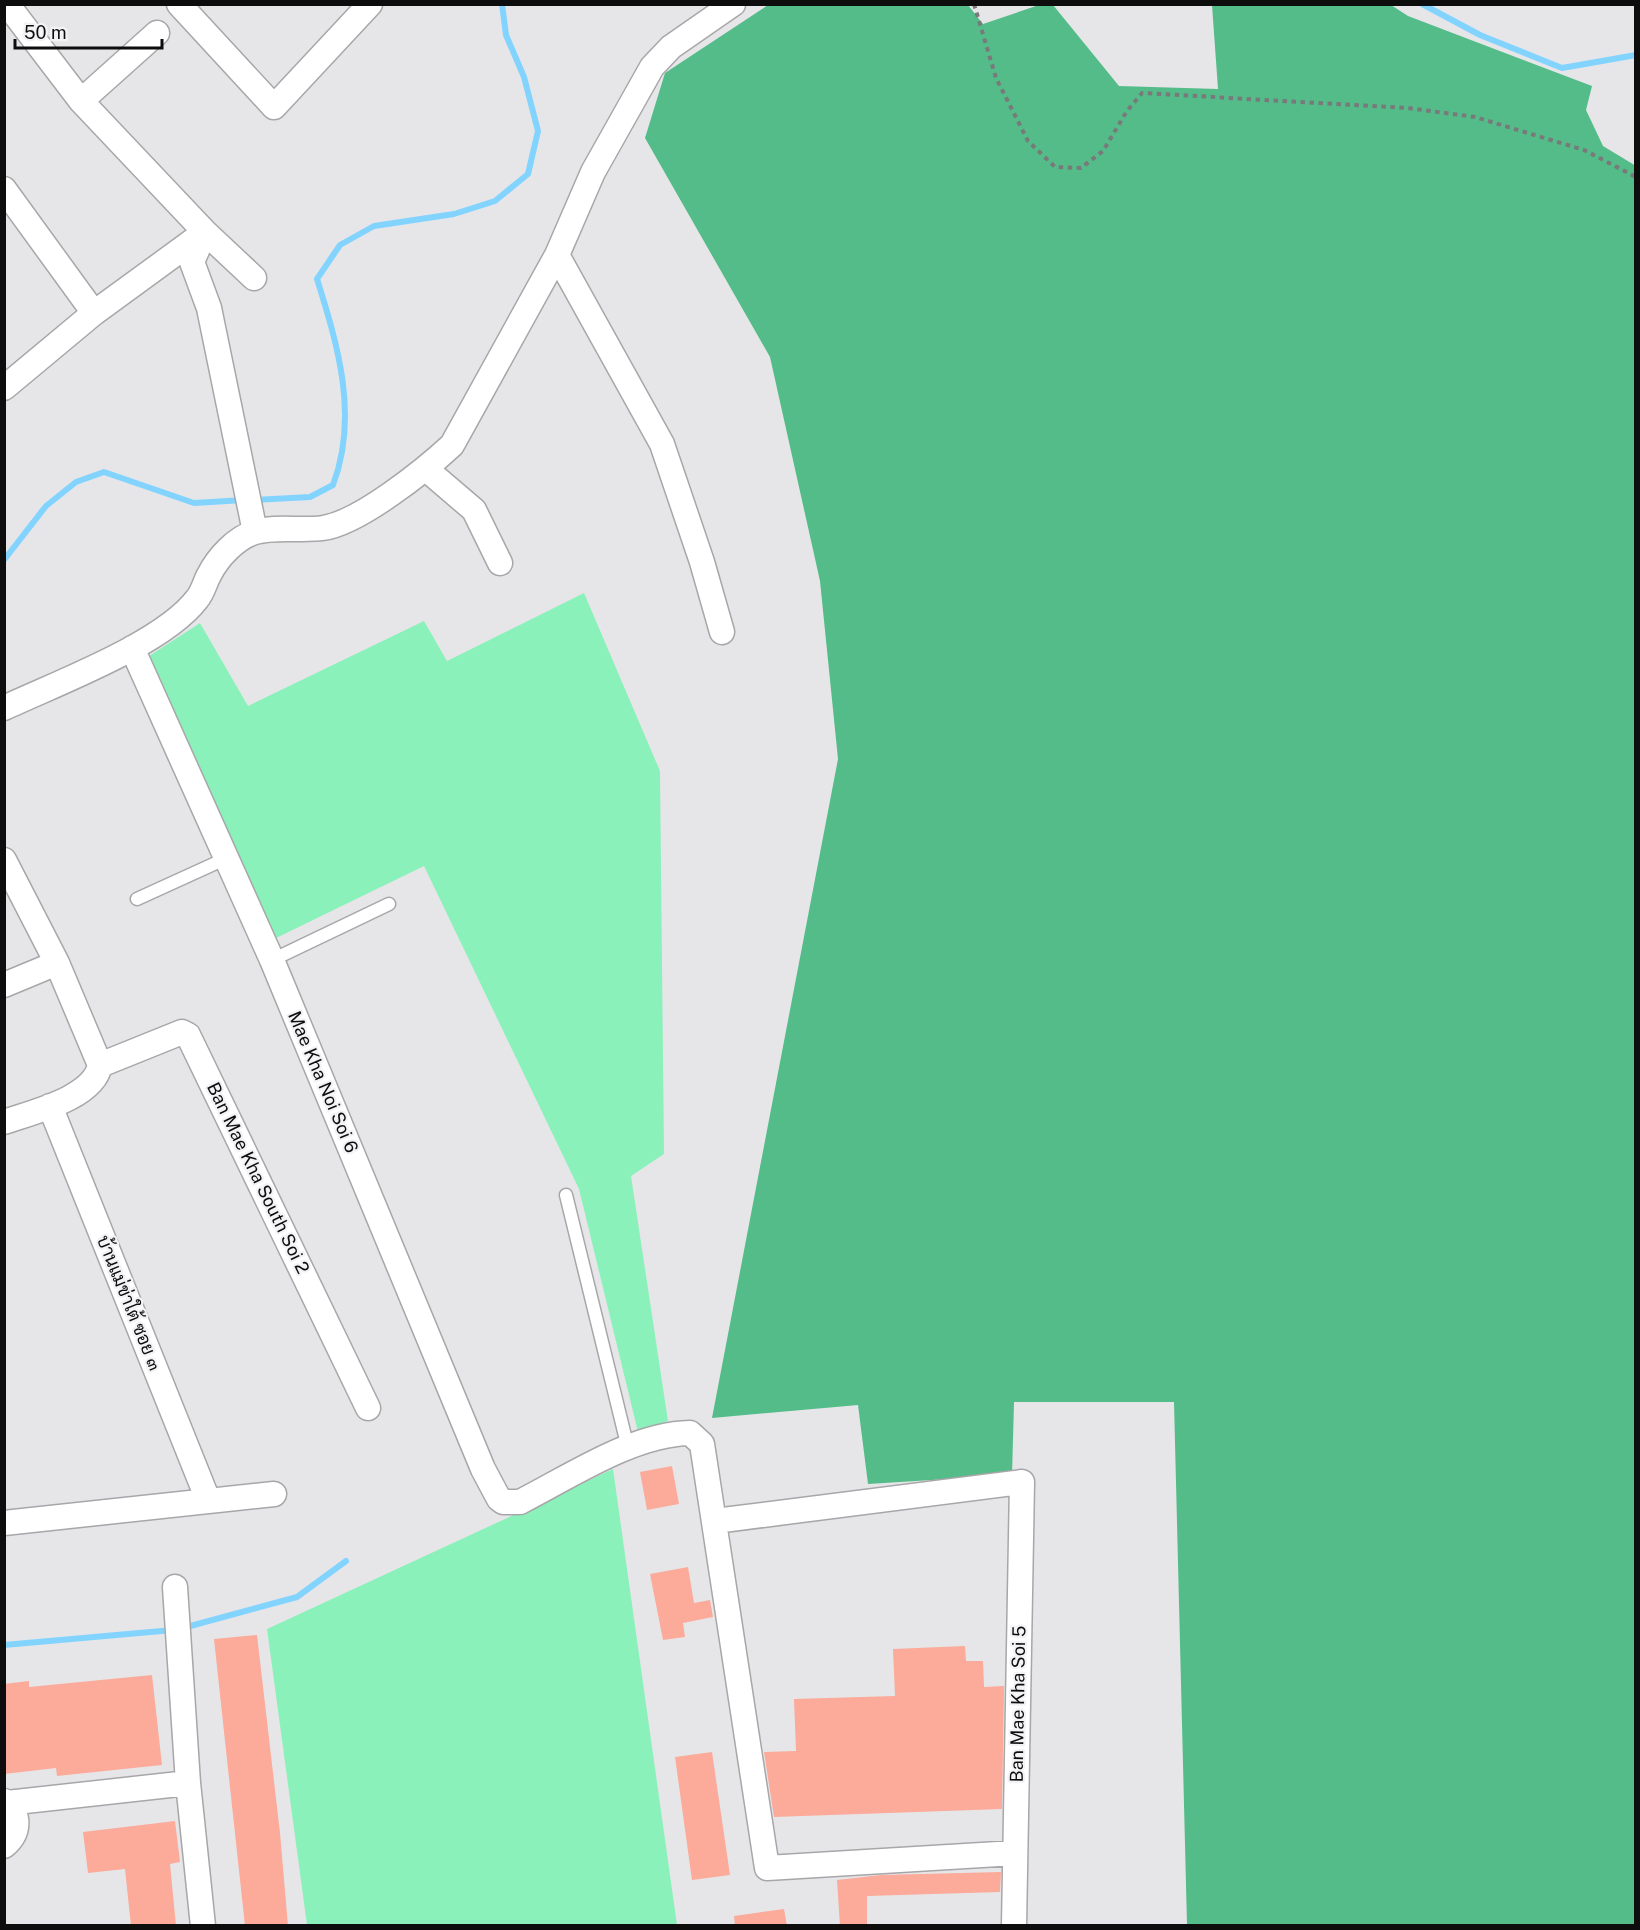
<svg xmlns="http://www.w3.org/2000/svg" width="1640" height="1930" viewBox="0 0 1640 1930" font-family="'Public Sans',Sarabun,sans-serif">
	<rect width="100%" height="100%" fill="#e6e6e9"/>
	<!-- green -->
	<path fill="#8bf1ba" d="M584,593L660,771L664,1154L631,1176L668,1421L638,1432L579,1189L424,866L274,939L146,658L200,623L248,706L424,621L447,661Z
		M613,1469L677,1925H307L267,1629Z"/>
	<!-- forest -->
	<path fill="#53bc88" d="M768,5H968L983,24L1039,5H1053L1119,86L1218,89L1212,5H1391L1408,16L1592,86L1586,110L1603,146L1636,166L1635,1925H1187L1174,1402H1014L1012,1475L868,1484L858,1405L712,1418L838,759L820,581L770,357L645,138L665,73Z"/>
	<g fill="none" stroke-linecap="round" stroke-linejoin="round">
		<!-- stream -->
		<path stroke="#82d4ff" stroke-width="6" d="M1422,4L1480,35L1562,68L1636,55
			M254,500L310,497L333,485C359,416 338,346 317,279L340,245L374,226L454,214L495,201L528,174L538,131L524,77L506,35L502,4
			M4,560L46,506L76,482L104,472L194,503L244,500
			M183,1628L297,1597L346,1561
			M4,1645L173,1630"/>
	</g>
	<!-- building -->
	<path fill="#fcaa99" d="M672,1466L679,1504L647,1510L640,1472Z
		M688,1567L694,1603L710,1600L713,1617L683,1623L685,1637L663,1640L650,1574Z
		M257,1635L280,1833L288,1926H245L214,1639Z
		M965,1646L966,1661H983L984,1687L1004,1686L1002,1809L774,1817L764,1752L796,1751L794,1699L895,1696L893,1649Z
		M152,1675L162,1765L57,1776L56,1768L4,1774V1684L29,1681V1687Z
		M712,1752L730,1875L692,1880L675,1757Z
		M175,1821L180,1862L170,1864L176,1926H131L125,1869L88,1873L83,1832Z
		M1001,1872L1000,1892L867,1896V1926H840L837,1880L881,1875Z
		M784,1909L787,1926H735L734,1916Z"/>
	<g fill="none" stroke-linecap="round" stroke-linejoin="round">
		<defs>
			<path id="lane" d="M137,899L227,858
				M272,960L389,904
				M566,1195L628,1448"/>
			<path id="street" d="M7,4L81,101L205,232L192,262L209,308L255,532
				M179,4L274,107L370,4
				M81,101L157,33
				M4,189L94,313
				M557,255L662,444L702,562L722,632
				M4,388L94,313L205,232L254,278
				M426,469L474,510L500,563
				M132,648L272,960L483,1469L499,1499L503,1502H520C571,1476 633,1434 690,1433L702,1444L767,1868L1015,1853
				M4,708C57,683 163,644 197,599C203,592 205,582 209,575C218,557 236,538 255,532C274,526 303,531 323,528C359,523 425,470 452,445L557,255L593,172L652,67L671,47L733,4
				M4,860L57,963L100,1065C94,1098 33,1112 4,1122
				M4,985L57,963
				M100,1065L182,1032L188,1035L368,1408
				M50,1106L208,1500
				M715,1521L1022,1482L1014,1926
				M4,1523L274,1494
				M175,1587L188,1783L203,1926
				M4,1801C21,1814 20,1833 4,1846
				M7,1803L188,1783"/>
		</defs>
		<!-- lane casing -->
		<use href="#lane" stroke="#a7a7aa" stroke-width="15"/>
		<!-- street casing -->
		<use href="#street" stroke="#a7a7aa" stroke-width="27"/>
		<!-- path -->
		<path stroke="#79797b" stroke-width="4" stroke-dasharray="4.5 4.5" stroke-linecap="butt" d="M974,4L996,78L1028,141L1055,167L1081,168L1103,151L1127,111L1142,93L1408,108L1475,117L1584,150L1636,177"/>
		<!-- lane -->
		<use href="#lane" stroke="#fff" stroke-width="12"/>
		<!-- street -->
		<use href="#street" stroke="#fff" stroke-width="24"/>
	</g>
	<g text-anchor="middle" stroke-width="4.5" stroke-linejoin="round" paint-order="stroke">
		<!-- street labels -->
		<g font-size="18" fill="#0d0d0e" stroke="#f3f3f6">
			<text transform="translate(323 1082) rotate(67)" y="6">Mae Kha Noi Soi 6</text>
			<text transform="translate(258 1178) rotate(64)" y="6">Ban Mae Kha South Soi 2</text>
			<text transform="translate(129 1303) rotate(68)" y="6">บ้านแม่ข่าใต้ ซอย ๓</text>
			<text transform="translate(1018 1704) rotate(-89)" y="6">Ban Mae Kha Soi 5</text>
		</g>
	</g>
	<!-- border -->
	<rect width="1640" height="1930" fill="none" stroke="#0d0d0e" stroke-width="12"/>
	<!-- scale -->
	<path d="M15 39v9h147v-9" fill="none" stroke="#0d0d0e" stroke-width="3"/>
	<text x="24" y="39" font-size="18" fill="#0d0d0e" stroke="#f3f3f6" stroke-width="4.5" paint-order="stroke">50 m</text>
</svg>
